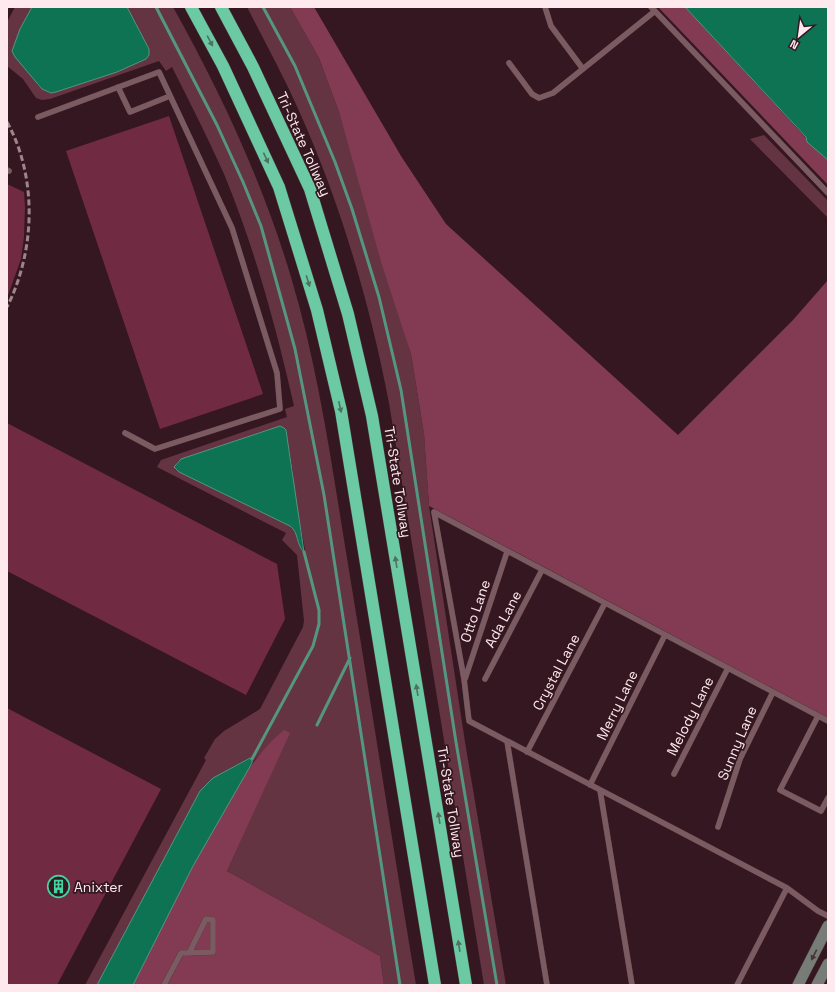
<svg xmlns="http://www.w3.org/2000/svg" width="835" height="992" viewBox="0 0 835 992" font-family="'Space Grotesk',sans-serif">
	<rect width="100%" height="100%" fill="#341720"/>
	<!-- green -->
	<path fill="#653443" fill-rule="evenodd" d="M15,7H32L20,29L37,84L42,89L51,93L117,72L146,59L149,49L127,7H173C221,93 263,183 291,277C318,367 331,460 346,552C370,696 392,841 416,985H384L380,956L227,871L289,733L261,753L252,763V759L249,758L213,778L200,791L97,985H85L206,760L204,758L215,739L224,731L260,709L303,627L304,621L297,555L282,540L286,533L157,467L161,460L287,417L285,409L294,406C276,327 255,249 224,174C208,138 190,103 172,67L166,71L159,61L50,99L42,100L36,98L23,79L7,66V22ZM270,429L286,430L293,472L294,490L305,550L301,549L295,531L290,526L179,472L175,469L177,462L181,459Z
		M247,7H290L319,58L339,112L411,354L424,434L429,506L465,742L506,985H484L389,403C370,304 341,205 300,113C284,77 265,42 247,7Z
		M764,135L828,201V218L750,139Z"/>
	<!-- forest -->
	<path fill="#823b52" d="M290,7H314L401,156L446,224L678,435L793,320L828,280V718L429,506L424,434L411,354L382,265L339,112L319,58Z
		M658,7H685L806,138L807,142L828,160V185Z
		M284,730L290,733L227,871L380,956L384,985H133C159,932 185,879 214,828C234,792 252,756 284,730Z"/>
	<!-- water -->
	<path fill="#0d7353" stroke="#559682" d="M32,7H127L149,49V55L146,59L117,72L56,92L51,93L42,89L15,57L12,51L20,29Z
		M685,7H828V160L807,142L806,137Z
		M280,426L284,428L286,430L304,552C296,545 299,532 290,526L179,472L174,467L181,459Z
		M250,758L252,759V763L193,866L133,985H97L200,791L213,778Z"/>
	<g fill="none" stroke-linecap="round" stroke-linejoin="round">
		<!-- stream -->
		<path stroke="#559682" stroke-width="3" d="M156,7L217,125L243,182L261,226L295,349L324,495L400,985
			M263,7L295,66L335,162L352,209L379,297L401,390L456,742L497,985
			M317,725L350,658
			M252,759L313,646L319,624V610L304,552"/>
	</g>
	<!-- building -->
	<path fill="#702b42" d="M169,116L263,394L160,429L66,151Z
		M7,184L24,192L25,207L24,237L21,259L7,298Z
		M7,423L277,564L285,619L246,695L7,571Z
		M7,708L161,789L57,985H7Z"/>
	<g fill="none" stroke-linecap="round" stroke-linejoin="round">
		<defs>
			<path id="service" d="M545,7L551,26L583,69
				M651,7L828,193
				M509,63L532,94L539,98L553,93L655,11
				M118,87L130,112L170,96
				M38,117L159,72L232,228L277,373L280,409L155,449L125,433
				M7,170L9,171
				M434,512L464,679L469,721L787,888L818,911L828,916
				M434,512L828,721
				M465,679L507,552
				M485,679L542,570
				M818,716L780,790L821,811L828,798
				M507,741L547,985
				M527,752L605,603
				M674,774L728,668
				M590,785L665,635
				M600,790L632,985
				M718,827L740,759L773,692
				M164,985L181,953L213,952V920L206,919L189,953
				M737,985L787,888"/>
			<path id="secondary" d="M798,985L828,926
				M817,985L828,964"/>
			<path id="motorway" d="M191,7L223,66L279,187L317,310L341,411L435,985
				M221,7L253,67L310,189L348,314L372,416L466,985"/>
		</defs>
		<!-- service casing -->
		<use href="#service" stroke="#4c363c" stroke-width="6"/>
		<!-- secondary casing -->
		<use href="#secondary" stroke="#4c363c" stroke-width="12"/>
		<!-- motorway casing -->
		<use href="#motorway" stroke="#4c363c" stroke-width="13"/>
		<!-- service -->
		<use href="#service" stroke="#7c5a62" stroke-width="5.5"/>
		<!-- secondary -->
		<use href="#secondary" stroke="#777c76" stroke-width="11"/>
		<!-- motorway -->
		<use href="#motorway" stroke="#6bcaa3" stroke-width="12"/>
		<!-- rail -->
		<path stroke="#9e858c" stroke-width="3" stroke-dasharray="6 3" stroke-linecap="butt" d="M7,122C38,178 35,252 7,307"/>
	</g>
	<!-- one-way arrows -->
	<defs><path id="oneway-solid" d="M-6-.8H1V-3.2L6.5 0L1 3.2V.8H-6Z"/></defs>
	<g fill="#507062">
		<use href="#oneway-solid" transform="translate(210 41) rotate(62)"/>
		<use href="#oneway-solid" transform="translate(266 158) rotate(65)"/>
		<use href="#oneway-solid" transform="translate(308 281) rotate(73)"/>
		<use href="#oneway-solid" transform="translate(340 407) rotate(78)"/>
		<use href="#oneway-solid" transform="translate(396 562) rotate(-99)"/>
		<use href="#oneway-solid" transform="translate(417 690) rotate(-99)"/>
		<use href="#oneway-solid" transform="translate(439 818) rotate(-99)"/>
		<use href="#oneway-solid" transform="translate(459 946) rotate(-99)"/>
	</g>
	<use fill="#48353a" href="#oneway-solid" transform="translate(814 955) rotate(117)"/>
	<!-- icons -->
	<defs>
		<symbol id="building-ring" viewBox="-11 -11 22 22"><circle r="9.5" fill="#341720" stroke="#43d4a0" stroke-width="1.5"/><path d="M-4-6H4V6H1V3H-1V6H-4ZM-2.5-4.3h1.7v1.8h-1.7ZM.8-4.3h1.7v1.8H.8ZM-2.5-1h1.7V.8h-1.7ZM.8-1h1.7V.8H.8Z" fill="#43d4a0"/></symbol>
	</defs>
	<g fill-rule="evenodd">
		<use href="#building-ring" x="46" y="874" width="25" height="25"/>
	</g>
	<g text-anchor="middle" stroke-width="3.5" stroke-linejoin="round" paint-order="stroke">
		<!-- street labels -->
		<g font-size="14" fill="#fee9ee" stroke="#341720">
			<text transform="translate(304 144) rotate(66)" y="5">Tri-State Tollway</text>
			<text transform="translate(398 482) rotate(81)" y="5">Tri-State Tollway</text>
			<text transform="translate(475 611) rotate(-71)" y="5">Otto Lane</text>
			<text transform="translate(503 619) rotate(-62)" y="5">Ada Lane</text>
			<text transform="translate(556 672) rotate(-62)" y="5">Crystal Lane</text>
			<text transform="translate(617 705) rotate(-64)" y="5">Merry Lane</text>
			<text transform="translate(690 716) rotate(-63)" y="5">Melody Lane</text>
			<text transform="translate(737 743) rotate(-67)" y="5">Sunny Lane</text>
			<text transform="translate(451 802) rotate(81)" y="5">Tri-State Tollway</text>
		</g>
		<!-- poi labels -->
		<g font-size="14" fill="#fee9ee" stroke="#341720" text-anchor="start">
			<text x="74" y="892">Anixter</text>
		</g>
	</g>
	<!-- border -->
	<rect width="835" height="992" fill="none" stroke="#fee9ee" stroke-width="16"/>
	<!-- north arrow -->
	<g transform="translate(799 36) rotate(209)" stroke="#341720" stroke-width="3" paint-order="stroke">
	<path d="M0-3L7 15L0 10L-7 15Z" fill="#fee9ee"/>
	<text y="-6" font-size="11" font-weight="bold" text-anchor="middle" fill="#fee9ee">N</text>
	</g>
</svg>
